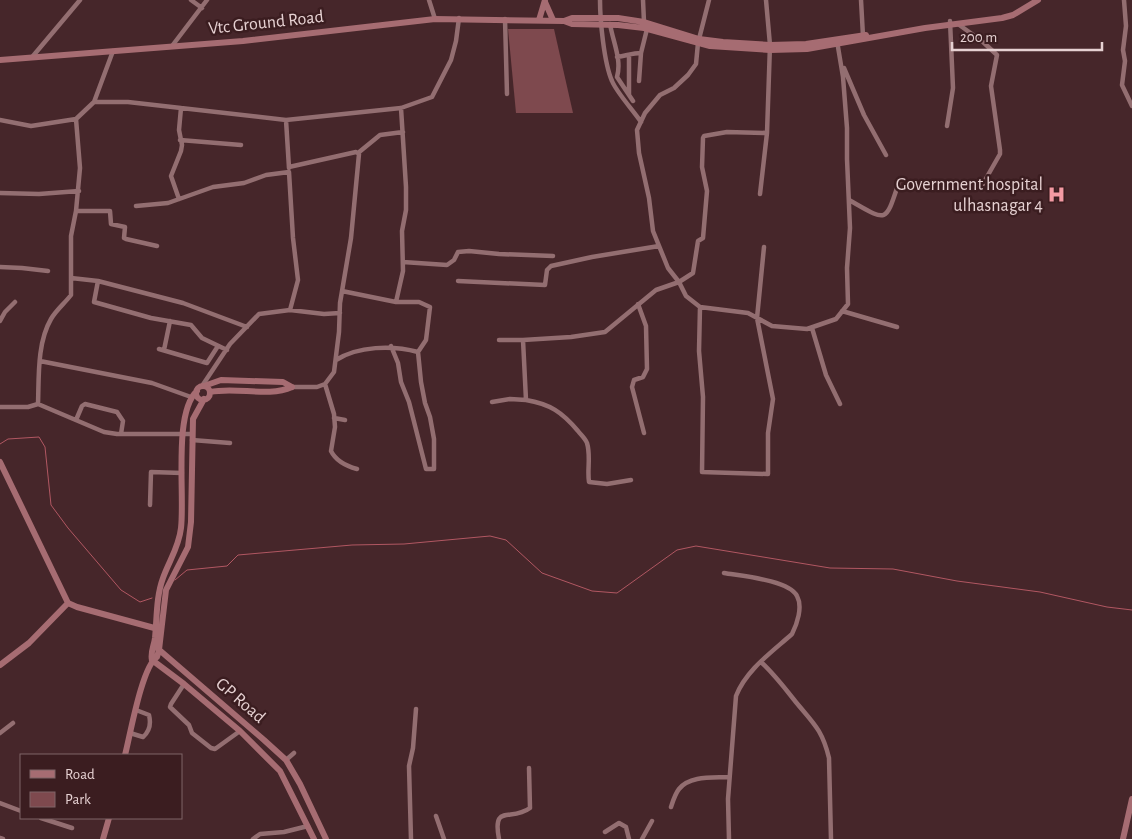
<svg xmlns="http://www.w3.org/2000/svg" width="1132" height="839" viewBox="0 0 1132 839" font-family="'Alegreya Sans',sans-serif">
	<rect width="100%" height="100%" fill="#46262a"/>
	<!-- green -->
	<path fill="#7e494e" d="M508,29H554L573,113H516Z"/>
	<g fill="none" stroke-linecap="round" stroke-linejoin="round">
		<!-- stream -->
		<path stroke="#b15762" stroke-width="1" d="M0,444L8,439L39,437L45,447L51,505L68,528L121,590L140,602L152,598
			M175,580L187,570L227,566L238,555L352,545L404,544L490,536L506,540L542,573L592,591L617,593L677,550L696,546L830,568L893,569L957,581L1040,592L1107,607L1132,610"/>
		<!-- street -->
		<path stroke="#936e71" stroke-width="4.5" d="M191,0L202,8
			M429,0L435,19
			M600,0C600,20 604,63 612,81C617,93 633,110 641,122
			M643,0L644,22
			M861,0L863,36
			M1124,0L1126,26L1123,50L1125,61L1122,85L1132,106
			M505,19L507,94
			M610,24C613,42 622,60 617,77L633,101
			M958,24L983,42L997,55L991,86L1000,150V154L980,189
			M172,46L207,0
			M629,55V94
			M33,56L80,0
			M617,57C626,56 632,53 641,53L647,29
			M844,68L864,115L886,155
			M639,81L641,53
			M94,102L113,51
			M0,120L31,126L76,119L94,102H128L286,120L401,108L432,97L451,60L456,41L459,18
			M286,120L289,168
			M947,126L953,88L950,21
			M180,140L241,145
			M358,153L380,135L403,132
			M289,167L356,152L359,154L351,238L340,303L339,332L334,372L325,384L317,387H292
			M0,193L39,194L79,191
			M760,194L767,133L770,45L766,0
			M179,199L171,176L181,151L182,145L179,130L181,108
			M849,200C888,222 885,224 899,182
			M136,206L168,203L213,187L244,183L266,175L289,172L293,238L298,280L290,310
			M76,211H110L111,224L125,227L124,238L126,239L157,246
			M403,262L447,265L454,260L458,252L469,251L499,254L553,256
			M0,267L22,268L48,271
			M71,278L98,281L183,303L247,327
			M98,281L94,302L151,318L191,325L202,338L227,350
			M458,281L545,285L547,270L551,266L592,257L659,246
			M342,291L396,302H419L430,307L426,340L418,352
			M396,302L403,271L402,231L406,210V187L401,108
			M638,304L646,326L647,369L643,377L634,380L632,387L644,433
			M700,307L699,351L703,397L702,472L768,474V433L773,399L757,318L764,247
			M700,307L748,313L772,326L807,329L836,319L848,304L847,268L850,228L847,159V128L843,77L837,41
			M700,307L686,296L679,282L668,268L653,231L649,198L639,153L637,130L645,113L660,95L674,88L688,75L696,64L698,43L709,0
			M842,311L897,327
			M0,321L5,312L15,302
			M812,328L826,375L840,404
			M499,340H523
			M159,349L207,363L218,346
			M164,350L170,321
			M336,360C358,346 392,345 418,352L421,382L425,403L430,417L434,439V469H426L409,402L401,382L398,363L391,346
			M40,361L152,383L191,397
			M325,384L334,414L335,427L331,451C336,461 346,466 357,469
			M202,386L230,344L259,314L290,310L324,314L340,313
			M526,400C550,404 562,412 578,431C581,435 585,438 587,443C591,456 587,470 589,482L607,484L631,480
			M492,402L510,399L526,400L523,340L571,337L605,332L656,290L679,282L693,273L698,241L703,238L707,191L702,167L703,138L704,136L727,132L767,133
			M38,404L104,432L117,434H192
			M0,407H28L38,404C39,377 37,343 51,319C56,310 65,303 71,295V236L76,211L80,168L76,119
			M334,418L345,420
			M76,420L82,406L85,404L117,412L123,421L121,434
			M192,440L230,443
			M150,505L151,472L182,473
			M724,573C741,576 789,580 797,596C803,607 797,624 792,634C772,652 746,670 736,696L728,799L729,839
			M761,662C774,674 784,687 795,701C813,723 822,729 829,758L831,839
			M184,684L171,704L170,707L189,725L192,733L211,748L215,749L240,731
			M0,733L13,723
			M130,733L143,737C150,731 151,723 149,715L136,710
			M286,760L294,753
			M0,803L21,811
			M671,807C673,801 675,794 679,789C690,775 714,778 729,777
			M436,816L444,839
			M41,818L72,828
			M605,832L619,823L626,827L629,839
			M0,838L3,839
			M253,839L260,834L284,832L308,826
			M411,839L409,766L413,748L416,709
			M499,839C492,803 511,822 530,808L529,768
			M642,839L652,821"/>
		<!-- secondary -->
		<path stroke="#a66c72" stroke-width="6" d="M545,2L553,20
			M539,20L545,0
			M564,21L572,18H618L644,22L699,39L723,42L770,45L806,44L866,35
			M0,60L243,41L435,19L564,21L572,24L618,25L644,28L710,46L770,50L807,49L925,28L1002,18L1013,15L1038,0
			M204,386L221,380L283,382L292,387
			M196 393a7 7 0 1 1 14 0a7 7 0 1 1-14 0Z
			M210,392C237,386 267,398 292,387
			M0,462L68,603L29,643L0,665
			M68,603L77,607L158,629
			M157,648L264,740L286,760L300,784L326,839
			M152,660C150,653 154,646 155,638C157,618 156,597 163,578C169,561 179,547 181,528C185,495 173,413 197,391
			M152,660L184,684L240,731L280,771L314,839
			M125,755C130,736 142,666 157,657L159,650L166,590L188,547L191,522L193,419L204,399
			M103,839L109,818
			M1123,839L1132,799"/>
	</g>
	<!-- icons -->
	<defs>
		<symbol id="hospital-bare" viewBox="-9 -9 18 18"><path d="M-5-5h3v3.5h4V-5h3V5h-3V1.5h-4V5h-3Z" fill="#f49aa3" stroke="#3b1d20" stroke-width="2.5" paint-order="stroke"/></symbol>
	</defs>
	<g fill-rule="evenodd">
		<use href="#hospital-bare" x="1044" y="182" width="25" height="25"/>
	</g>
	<g text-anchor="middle" stroke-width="5" stroke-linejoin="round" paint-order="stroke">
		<!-- street labels -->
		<g font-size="18" fill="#e6d1d2" stroke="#3b1d20">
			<text transform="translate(266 22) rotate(-6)" y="6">Vtc Ground Road</text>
			<text transform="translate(241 700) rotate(41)" y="6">GP Road</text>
		</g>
		<!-- poi labels -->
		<g font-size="18" fill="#e6d1d2" stroke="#3b1d20" text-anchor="end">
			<text x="1043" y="190">Government hospital<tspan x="1043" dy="21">ulhasnagar 4</tspan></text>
		</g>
	</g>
	<!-- legend -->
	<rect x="20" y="754" width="162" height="65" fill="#3b1d20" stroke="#7f6567"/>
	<rect x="30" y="770" width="25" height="8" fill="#a66c72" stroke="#7f6567"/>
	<text x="65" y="779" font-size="15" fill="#e6d1d2">Road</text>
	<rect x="30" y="792" width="25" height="15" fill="#7e494e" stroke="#7f6567"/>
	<text x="65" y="804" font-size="15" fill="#e6d1d2">Park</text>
	<!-- scale -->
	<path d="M952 42v8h150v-8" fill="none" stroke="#e6d1d2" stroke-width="2.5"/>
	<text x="960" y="42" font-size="15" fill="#e6d1d2" stroke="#3b1d20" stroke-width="4" paint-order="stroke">200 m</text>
</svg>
